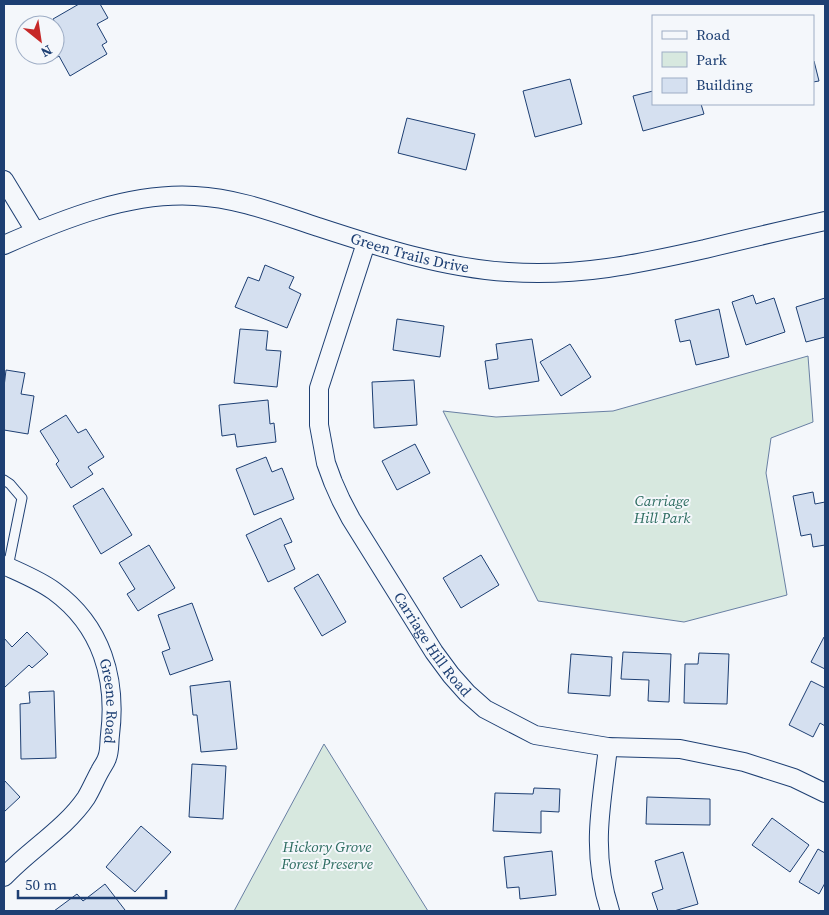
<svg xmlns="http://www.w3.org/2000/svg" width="829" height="915" viewBox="0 0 829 915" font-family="'Source Serif 4',serif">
	<rect width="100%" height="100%" fill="#f4f7fb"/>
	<!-- green -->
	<path fill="#d7e8df" stroke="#687fa3" d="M808,356L813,422L771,438L766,473L787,595L684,622L538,601L443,411L496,417L613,411Z
		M324,744L428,911H234Z"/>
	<!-- building -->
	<path fill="#d5e0f0" stroke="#1d3f73" d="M79,4H100L108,18L97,24L107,42L102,45L107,54L70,76L59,56L48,62L43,55H55V30L58,28L53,19Z
		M813,61H814L819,81L813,82Z
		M570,79L582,124L535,137L523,91Z
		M653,91V104H701L704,114L643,131L633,96Z
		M407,118L475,134L466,170L398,153Z
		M265,265L294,277L289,288L301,294L287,328L235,307L248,277L259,281Z
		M753,295L756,304L774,298L785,332L746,345L732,302Z
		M825,298V337L806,342L796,307Z
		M719,309L729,357L696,365L690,340L680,342L675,320Z
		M397,319L444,326L440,357L393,350Z
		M240,329L268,331L266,350L281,351L277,387L234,383Z
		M532,339L539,381L489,389L485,361L498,359L496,344Z
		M570,344L591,377L561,396L540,362Z
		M6,370L25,373L21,394L34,396L28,434L4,430V387Z
		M414,380L417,425L374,428L372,382Z
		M268,400L270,424L274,423L276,442L237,447L235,434L222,436L219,405Z
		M66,415L78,433L86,429L104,457L88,467L93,474L71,488L56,464L59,461L40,431Z
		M415,444L430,473L397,490L382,461Z
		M266,457L272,472L282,468L294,499L254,515L236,469Z
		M103,488L132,535L101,554L73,506Z
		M813,492L815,504L825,502V545L813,547L811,534L801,536L793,496Z
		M281,518L292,542L284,545L295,569L268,582L246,535Z
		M149,545L175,588L138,611L127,594L135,589L119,563Z
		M481,555L499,585L461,608L443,578Z
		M318,574L346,622L322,636L294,588Z
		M192,603L213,660L170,675L162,652L170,649L158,615Z
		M27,632L48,654L32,668L29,665L5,687L4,685V638L12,647Z
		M824,637H825V669L811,662Z
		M623,652L671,654L669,702L648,701L649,680L621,679Z
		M699,653L729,654L727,704L684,703L685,664H698Z
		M571,654L612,657L610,696L568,693Z
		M230,681L237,749L201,752L197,715H193L190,686Z
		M811,681L825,688V726L820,723L813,737L789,725Z
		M54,691L56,758L21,759L20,704L30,703L29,692Z
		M192,764L226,766L223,819L189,817Z
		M4,780L20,797L4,812Z
		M534,788L560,789L559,812L541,811V833L493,831L495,793L533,794Z
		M647,797L710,799V825L646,824Z
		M772,818L809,845L790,872L752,845Z
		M141,826L171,852L135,892L106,867Z
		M818,849L825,853V883L819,894L799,882Z
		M552,851L556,895L520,899L519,887L507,888L504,857Z
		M683,852L698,904L674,911H658L652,893L663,889L655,861Z
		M105,884L125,910L123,911H54L77,894L83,901Z"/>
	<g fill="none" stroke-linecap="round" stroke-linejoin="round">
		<defs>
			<path id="service" d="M4,480L10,484L22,498L8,567"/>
			<g id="minor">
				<path d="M4,180L35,231"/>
				<path id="s1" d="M366,243L319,388V425L326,463L333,482L341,500L351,519L434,652L451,675L467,693L485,709L535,735L608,747L680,749L744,762L794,778L825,793"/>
				<path id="s2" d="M4,245C63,219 130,192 195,196C238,198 278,214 318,227C379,247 443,268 508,272C578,277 638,264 705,249C745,239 785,230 825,221"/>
				<path id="s3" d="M4,565C21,573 39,580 54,591C102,626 117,679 110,735C109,742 110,751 107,758C106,762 102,767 100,771C95,780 91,790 86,798C65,829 29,850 4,877"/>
				<path d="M608,747C605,775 600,804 599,832C598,858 602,886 610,911"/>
			</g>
		</defs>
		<!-- service casing -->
		<use href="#service" stroke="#1d3f73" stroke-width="11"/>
		<!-- minor casing -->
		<use href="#minor" stroke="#1d3f73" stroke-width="20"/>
		<!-- service -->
		<use href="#service" stroke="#f4f7fb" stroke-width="9"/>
		<!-- minor -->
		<use href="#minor" stroke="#f4f7fb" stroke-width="18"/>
	</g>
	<g text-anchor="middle" stroke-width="4" stroke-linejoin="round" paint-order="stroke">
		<!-- street labels -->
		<g font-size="15" fill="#1d3f73" stroke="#f4f7fb">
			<text dy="5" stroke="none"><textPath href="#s2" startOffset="422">Green Trails Drive</textPath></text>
			<text dy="5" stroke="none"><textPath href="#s1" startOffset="439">Carriage Hill Road</textPath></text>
			<text dy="5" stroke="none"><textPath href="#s3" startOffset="185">Greene Road</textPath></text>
		</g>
		<!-- park labels -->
		<g font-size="15" font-style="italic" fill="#2c6c60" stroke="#f4f7fb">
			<text x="662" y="506">Carriage<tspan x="662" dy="17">Hill Park</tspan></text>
			<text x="327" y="852">Hickory Grove<tspan x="327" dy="17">Forest Preserve</tspan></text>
		</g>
	</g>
	<!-- border -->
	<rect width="829" height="915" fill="none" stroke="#1d3f73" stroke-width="10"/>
	<!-- legend -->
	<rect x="652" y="15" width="162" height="90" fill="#f4f7fb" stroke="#9eadc5"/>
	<rect x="662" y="31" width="25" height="8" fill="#f4f7fb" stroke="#9eadc5"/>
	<text x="696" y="40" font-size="15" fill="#1d3f73">Road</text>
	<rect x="662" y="52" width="25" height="15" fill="#d7e8df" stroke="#9eadc5"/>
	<text x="696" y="65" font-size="15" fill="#1d3f73">Park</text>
	<rect x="662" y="78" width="25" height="15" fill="#d5e0f0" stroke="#9eadc5"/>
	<text x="696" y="90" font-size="15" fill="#1d3f73">Building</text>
	<!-- north arrow -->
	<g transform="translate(40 40) rotate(150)"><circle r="24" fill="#f4f7fb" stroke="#9eadc5"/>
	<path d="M0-4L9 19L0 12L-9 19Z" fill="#c62828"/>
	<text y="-8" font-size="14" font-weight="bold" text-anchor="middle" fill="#1d3f73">N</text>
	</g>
	<!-- scale -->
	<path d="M18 890v8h148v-8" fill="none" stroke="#1d3f73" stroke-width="2.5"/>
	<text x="25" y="890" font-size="15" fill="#1d3f73" stroke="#f4f7fb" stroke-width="4" paint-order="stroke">50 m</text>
</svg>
